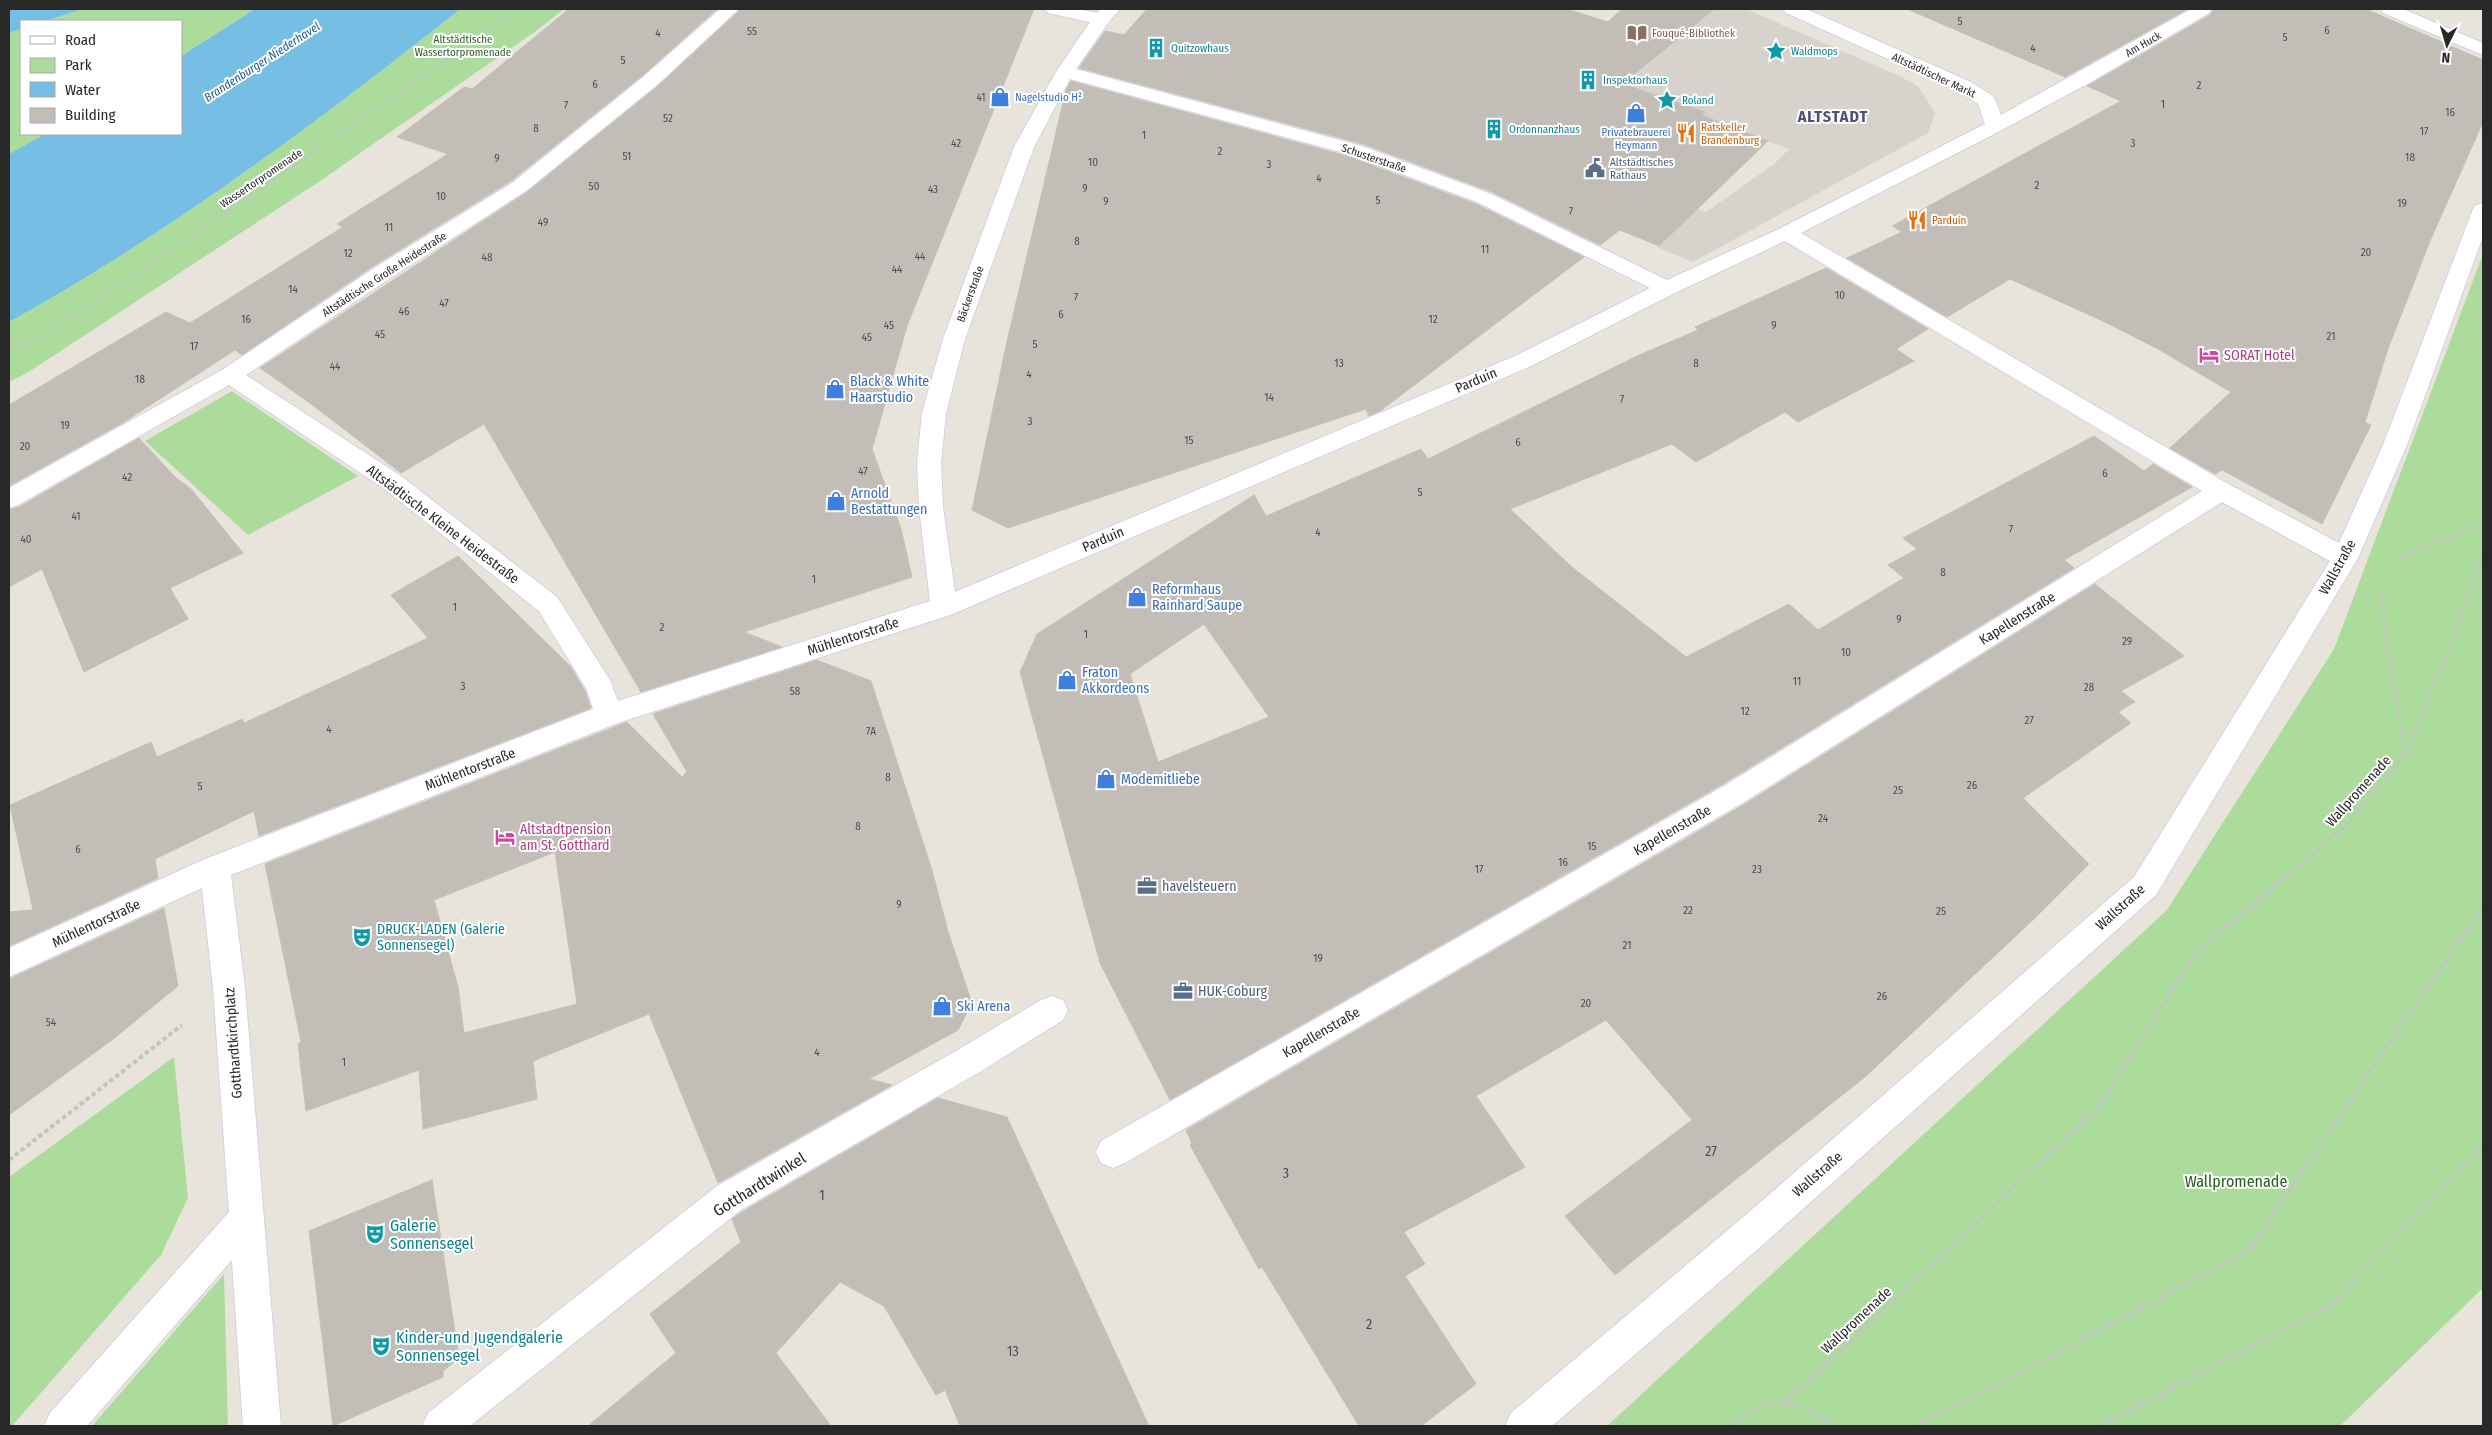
<svg xmlns="http://www.w3.org/2000/svg" width="2492" height="1435" viewBox="0 0 2492 1435" font-family="'Fira Sans Condensed',sans-serif">
	<rect width="100%" height="100%" fill="#e9e4db"/>
	<!-- green -->
	<path fill="#acdc9c" d="M83,9H255L181,56V21H45Z
		M460,9H564L536,31L320,181L27,373L9,382V322C168,234 318,122 460,9Z
		M21,29V134H45L9,154V33Z
		M2483,254V1288L2340,1426H1607L2167,910L2334,649Z
		M232,391L358,476L248,535L145,441Z
		M174,1057L188,1198L161,1255L12,1426H9V1177Z
		M224,1274L228,1426H92Z"/>
	<!-- plaza -->
	<path fill="#d6d3cd" d="M1696,9H1746L1897,75L1918,86L1935,113L1928,133L1693,262L1657,247L1697,209L1706,212L1774,164L1789,149L1701,116L1704,112L1680,103L1677,106L1623,86L1708,13Z"/>
	<!-- water -->
	<path fill="#76bee3" d="M9,9H83L45,21H21V29L9,33Z
		M255,9H460C318,122 168,234 9,322V154L45,134H181V56Z"/>
	<!-- building -->
	<path fill="#c2beb7" stroke="#c4c0b5" fill-rule="evenodd" d="M569,9H717L642,76L511,181L375,265L242,355L235,350L124,422L9,486V405L166,312L190,323L343,227L337,224L448,154L397,137L464,87L472,89Z
		M741,9H1034L907,326L872,449L901,529L912,577L744,632L782,647L641,692L484,424L401,473L310,403L260,368L527,192L658,86Z
		M1147,9H1567L1608,22L1622,9H1714L1623,84L1705,112L1701,115L1768,141L1659,246L1620,230L1600,245L1492,192L1363,144L1079,68L1105,31L1124,35Z
		M1907,9H2188L2065,77Z
		M2214,9H2366L2483,60V122L2430,241L2388,349L2365,422L2371,425L2322,524L2222,470L2215,474L2170,448L2231,392L2158,349L2105,322L2010,279L1947,317L1847,258L1902,232L1892,226L2121,101L2087,86L2210,15Z
		M1071,81L1347,156L1476,204L1584,257L1380,411L1369,416L1366,409L1008,528L972,510L1007,341L1066,90Z
		M1826,268L1928,329L1896,349L1914,361L1798,422L1785,412L1696,462L1672,444L1510,509L1572,567L1686,657L1789,604L1818,630L1904,578L1888,565L1917,549L1903,538L2094,436L2144,471L2153,464L2192,487L2064,560L2074,568L1723,784L1170,1100L1100,963L1020,672L1037,634L1254,495L1266,516L1421,449L1428,459L1637,356L1698,330L1695,327ZM1204,624L1269,717L1158,762L1130,674Z
		M139,438L175,477L191,489L243,553L170,588L188,619L84,672L42,569L9,587V510L19,507Z
		M458,556L571,667L585,691L591,708L259,836L254,811L155,859L158,878L9,946V912L33,910L10,805L151,742L157,757L242,719L244,723L428,638L391,595Z
		M2095,584L2184,656L2121,691L2135,702L2118,712L2131,723L2023,798L2089,864L2035,918L1865,1077L1615,1275L1565,1216L1692,1120L1606,1020L1476,1096L1525,1167L1404,1232L1425,1264L1405,1276L1476,1384L1421,1426H1359L1262,1267L1259,1269L1190,1145L1192,1144L1186,1130L1745,804Z
		M817,660L871,681L932,870L948,932L972,1003L958,1030L869,1079L892,1085L718,1183L649,1014L533,1061L537,1099L423,1129L419,1070L306,1111L298,1044L301,1042L265,864L627,722L682,777L687,772L653,714ZM555,852L577,1004L464,1033L458,987L434,900Z
		M164,908L178,986L112,1040L9,1115V979Z
		M938,1098L1007,1117L1149,1426H960L945,1390L936,1395L884,1306L840,1282L776,1353L831,1426H588L676,1353L650,1314L741,1242L732,1219L742,1212Z
		M432,1180L459,1358L443,1371V1377L333,1426L309,1231Z"/>
	<g fill="none" stroke-linecap="round" stroke-linejoin="round">
		<defs>
			<path id="minor" d="M720,9H739L657,85L526,191L392,277L246,375L401,476L557,597L610,680L618,701L930,601L919,507L917,463L922,413L943,339L1014,147L1056,72L1090,22L1048,13L1045,9H1078L1097,13L1101,9H1120L1108,23L1076,69L1362,146L1491,194L1667,280L1779,229L1985,124L1978,104L1957,90L1786,13L1783,9H1806L1971,82L1994,97L2001,115L2191,9H2212L2209,13L2091,82L2002,130L1801,233L2230,485L2339,543L2383,445L2473,209L2476,205L2483,203V236L2407,445L2358,558L2156,895L1766,1242L1552,1426H1505L1511,1413L1742,1218L2134,877L2330,561L2222,502L1744,802L1125,1163L1113,1168L1101,1163L1096,1152L1101,1141L1724,786L2202,491L1785,241L1675,293L1531,366L953,614L618,723L231,875L245,988L281,1426H243L232,1260L87,1426H44L50,1413L229,1212L213,988L202,888L9,977V948L205,859L593,709L587,690L539,611L383,488L229,385L18,505L9,508V488L222,370L376,267L512,183L643,77ZM1070,79L1348,154L1477,202L1650,288L1515,356L955,592L943,507L941,463L946,413L965,339L1034,147Z
				M2380,9H2403L2483,43V55L2383,13Z
				M1052,996L1063,1000L1068,1010L1063,1020L978,1073L741,1210L470,1426H422L428,1413L717,1186L956,1051L1041,1000Z"/>
		</defs>
		<!-- minor casing -->
		<use href="#minor" stroke="#d0d2e0" stroke-width="2"/>
		<!-- path-far2 -->
		<path stroke="#c3c3c3" stroke-width="2.5" stroke-dasharray="2.5 2" stroke-linecap="butt" d="M9,352L70,318L360,121L517,9"/>
		<!-- path-far1 -->
		<path stroke="#c3c3c3" stroke-width="3" stroke-dasharray="4 2.5" stroke-linecap="butt" d="M2394,561L2408,553L2483,523
			M2380,590L2404,754
			M2336,834L2348,824L2404,756L2456,633L2483,555"/>
		<!-- path -->
		<path stroke="#c3c3c3" stroke-width="4" stroke-dasharray="4.5 3" stroke-linecap="butt" d="M9,1160L182,1025
			M1784,1403L2096,1110L2195,954L2337,833
			M1733,1426C1766,1392 1798,1398 1833,1426
			M1913,1426L1989,1389L2248,1251L2483,906
			M2099,1426L2330,1305L2483,1145"/>
		<!-- minor -->
		<use href="#minor" fill="#fff" fill-rule="evenodd"/>
	</g>
	<!-- icons -->
	<defs>
		<symbol id="library-bare" viewBox="-9 -9 18 18"><path d="M-6-4Q-3-5.5-.7-3.5V5Q-3 3-6 4ZM6-4Q3-5.5 .7-3.5V5Q3 3 6 4Z" fill="#8d6e63" stroke="#fff" stroke-width="2.5" paint-order="stroke"/></symbol>
		<symbol id="building-bare" viewBox="-9 -9 18 18"><path d="M-4-6H4V6H1V3H-1V6H-4ZM-2.5-4.3h1.7v1.8h-1.7ZM.8-4.3h1.7v1.8H.8ZM-2.5-1h1.7V.8h-1.7ZM.8-1h1.7V.8H.8Z" fill="#0f9aa8" stroke="#fff" stroke-width="2.5" paint-order="stroke"/></symbol>
		<symbol id="sight-bare" viewBox="-9 -9 18 18"><path d="M0-6L1.8-2.2L6-1.7L2.9 1.2L3.7 5.4L0 3.3L-3.7 5.4L-2.9 1.2L-6-1.7L-1.8-2.2Z" fill="#0f9aa8" stroke="#fff" stroke-width="2.5" paint-order="stroke"/></symbol>
		<symbol id="shop-bare" viewBox="-9 -9 18 18"><path d="M-5-2.5h2.3a2.7 3.5 0 0 1 5.4 0H5L5.5 6h-11ZM-1.5-2.5h3a1.5 2.3 0 0 0-3 0Z" fill="#3f7fe0" stroke="#fff" stroke-width="2.5" paint-order="stroke"/></symbol>
		<symbol id="restaurant-bare" viewBox="-9 -9 18 18"><path d="M-5-6h1v4h1v-4h1v4h1v-4h1v5L-1.5 .5V6h-2V.5L-5-1ZM5-6V6H3V1.5H1.5Q1.5-4 5-6Z" fill="#e8710a" stroke="#fff" stroke-width="2.5" paint-order="stroke"/></symbol>
		<symbol id="civic-bare" viewBox="-9 -9 18 18"><path d="M-.6-6.5H3V-4.5H.6V-3L4-1V1h2V6H-6V1h2V-1L-.6-3ZM-1.2 2.5V6h2.4V2.5Z" fill="#5c6f8a" stroke="#fff" stroke-width="2.5" paint-order="stroke"/></symbol>
		<symbol id="hotel-bare" viewBox="-9 -9 18 18"><path d="M-6-4.5h1.5V1H6V5H4.5V3h-9V5H-6ZM-4 0a1.8 1.8 0 1 1 3.6 0ZM.5 0V-2.5h3Q6-2.5 6 0Z" fill="#d1479c" stroke="#fff" stroke-width="2.5" paint-order="stroke"/></symbol>
		<symbol id="office-bare" viewBox="-9 -9 18 18"><path d="M-6-3h4V-5.5h4V-3h4V5H-6ZM-1-4.5V-3h2v-1.5ZM-6 0V1H6V0Z" fill="#5c6f8a" stroke="#fff" stroke-width="2.5" paint-order="stroke"/></symbol>
		<symbol id="theatre-bare" viewBox="-9 -9 18 18"><path d="M-5-5.5Q0-4 5-5.5V0Q5 5 0 6Q-5 5-5 0ZM-3.3-2.5H-1v1.5H-3.3ZM1-2.5H3.3v1.5H1ZM-2.8 1Q0 5.5 2.8 1Z" fill="#0f9aa8" stroke="#fff" stroke-width="2.5" paint-order="stroke"/></symbol>
	</defs>
	<g fill-rule="evenodd">
		<use href="#library-bare" x="1623" y="19" width="28" height="28"/>
		<use href="#building-bare" x="1142" y="34" width="28" height="28"/>
		<use href="#sight-bare" x="1762" y="37" width="28" height="28"/>
		<use href="#building-bare" x="1574" y="66" width="28" height="28"/>
		<use href="#shop-bare" x="986" y="83" width="28" height="28"/>
		<use href="#sight-bare" x="1653" y="86" width="28" height="28"/>
		<use href="#shop-bare" x="1622" y="99" width="28" height="28"/>
		<use href="#building-bare" x="1480" y="115" width="28" height="28"/>
		<use href="#restaurant-bare" x="1672" y="119" width="28" height="28"/>
		<use href="#civic-bare" x="1581" y="154" width="28" height="28"/>
		<use href="#restaurant-bare" x="1903" y="206" width="28" height="28"/>
		<use href="#hotel-bare" x="2195" y="341" width="28" height="28"/>
		<use href="#shop-bare" x="821" y="375" width="28" height="28"/>
		<use href="#shop-bare" x="822" y="487" width="28" height="28"/>
		<use href="#shop-bare" x="1123" y="583" width="28" height="28"/>
		<use href="#shop-bare" x="1053" y="666" width="28" height="28"/>
		<use href="#shop-bare" x="1092" y="765" width="28" height="28"/>
		<use href="#hotel-bare" x="491" y="823" width="28" height="28"/>
		<use href="#office-bare" x="1133" y="872" width="28" height="28"/>
		<use href="#theatre-bare" x="348" y="923" width="28" height="28"/>
		<use href="#office-bare" x="1169" y="977" width="28" height="28"/>
		<use href="#shop-bare" x="928" y="992" width="28" height="28"/>
		<use href="#theatre-bare" x="361" y="1220" width="28" height="28"/>
		<use href="#theatre-bare" x="367" y="1332" width="28" height="28"/>
	</g>
	<g text-anchor="middle" stroke-width="4" stroke-linejoin="round" paint-order="stroke">
		<!-- number labels -->
		<g font-size="11" fill="#4e4e4c">
			<text x="1960" y="25">5</text>
			<text x="2327" y="34">6</text>
			<text x="752" y="35">55</text>
			<text x="658" y="37">4</text>
			<text x="2285" y="41">5</text>
			<text x="2033" y="52">4</text>
			<text x="623" y="64">5</text>
			<text x="595" y="88">6</text>
			<text x="2199" y="89">2</text>
			<text x="981" y="101">41</text>
			<text x="2163" y="108">1</text>
			<text x="566" y="109">7</text>
			<text x="2450" y="116">16</text>
			<text x="668" y="122">52</text>
			<text x="536" y="132">8</text>
			<text x="2424" y="135">17</text>
			<text x="1144" y="139">1</text>
			<text x="956" y="147">42</text>
			<text x="2133" y="147">3</text>
			<text x="1220" y="155">2</text>
			<text x="627" y="160">51</text>
			<text x="2410" y="161">18</text>
			<text x="497" y="162">9</text>
			<text x="1093" y="166">10</text>
			<text x="1269" y="168">3</text>
			<text x="1319" y="182">4</text>
			<text x="2037" y="189">2</text>
			<text x="594" y="190">50</text>
			<text x="1085" y="192">9</text>
			<text x="933" y="193">43</text>
			<text x="441" y="200">10</text>
			<text x="1378" y="204">5</text>
			<text x="1106" y="205">9</text>
			<text x="2402" y="207">19</text>
			<text x="1571" y="215">7</text>
			<text x="543" y="226">49</text>
			<text x="389" y="231">11</text>
			<text x="1077" y="245">8</text>
			<text x="1485" y="253">11</text>
			<text x="2366" y="256">20</text>
			<text x="348" y="257">12</text>
			<text x="920" y="260">44</text>
			<text x="487" y="261">48</text>
			<text x="897" y="273">44</text>
			<text x="293" y="293">14</text>
			<text x="1840" y="299">10</text>
			<text x="1076" y="301">7</text>
			<text x="444" y="307">47</text>
			<text x="404" y="315">46</text>
			<text x="1061" y="318">6</text>
			<text x="246" y="323">16</text>
			<text x="1433" y="323">12</text>
			<text x="889" y="329">45</text>
			<text x="1774" y="329">9</text>
			<text x="380" y="338">45</text>
			<text x="2331" y="340">21</text>
			<text x="867" y="341">45</text>
			<text x="1035" y="348">5</text>
			<text x="194" y="350">17</text>
			<text x="1339" y="367">13</text>
			<text x="1696" y="367">8</text>
			<text x="335" y="370">44</text>
			<text x="1029" y="378">4</text>
			<text x="140" y="383">18</text>
			<text x="1269" y="401">14</text>
			<text x="1622" y="403">7</text>
			<text x="1030" y="425">3</text>
			<text x="65" y="429">19</text>
			<text x="1189" y="444">15</text>
			<text x="1518" y="446">6</text>
			<text x="25" y="450">20</text>
			<text x="863" y="475">47</text>
			<text x="2105" y="477">6</text>
			<text x="127" y="481">42</text>
			<text x="1420" y="496">5</text>
			<text x="76" y="520">41</text>
			<text x="2011" y="533">7</text>
			<text x="1318" y="536">4</text>
			<text x="26" y="543">40</text>
			<text x="1943" y="576">8</text>
			<text x="814" y="583">1</text>
			<text x="455" y="611">1</text>
			<text x="1899" y="623">9</text>
			<text x="662" y="631">2</text>
			<text x="1086" y="638">1</text>
			<text x="2127" y="645">29</text>
			<text x="1846" y="656">10</text>
			<text x="1797" y="685">11</text>
			<text x="463" y="690">3</text>
			<text x="2089" y="691">28</text>
			<text x="795" y="695">58</text>
			<text x="1745" y="715">12</text>
			<text x="2029" y="724">27</text>
			<text x="329" y="733">4</text>
			<text x="871" y="735">7A</text>
			<text x="888" y="781">8</text>
			<text x="1972" y="789">26</text>
			<text x="200" y="790">5</text>
			<text x="1898" y="794">25</text>
			<text x="1823" y="822">24</text>
			<text x="858" y="830">8</text>
			<text x="1592" y="850">15</text>
			<text x="78" y="853">6</text>
			<text x="1563" y="866">16</text>
			<text x="1479" y="873">17</text>
			<text x="1757" y="873">23</text>
			<text x="899" y="908">9</text>
			<text x="1688" y="914">22</text>
			<text x="1941" y="915">25</text>
			<text x="1627" y="949">21</text>
			<text x="1318" y="962">19</text>
			<text x="1882" y="1000">26</text>
			<text x="1586" y="1007">20</text>
			<text x="51" y="1026">54</text>
			<text x="817" y="1056">4</text>
			<text x="344" y="1066">1</text>
		</g>
		<!-- far-education labels -->
		<g font-size="11" fill="#785e54" stroke="#fff" text-anchor="start">
			<text x="1652" y="37">Fouqué-Bibliothek</text>
		</g>
		<!-- far-park labels -->
		<g font-size="11" fill="#275e1f" stroke="#fff">
			<text x="463" y="43">Altstädtische<tspan x="463" dy="13">Wassertorpromenade</tspan></text>
		</g>
		<!-- far-street labels -->
		<g font-size="11" fill="#282828" stroke="#fff">
			<text transform="translate(2143 44) rotate(-30)" y="4">Am Huck</text>
			<text transform="translate(1934 75) rotate(25)" y="4">Altstädtischer Markt</text>
			<text transform="translate(1374 158) rotate(19)" y="4">Schusterstraße</text>
			<text transform="translate(261 178) rotate(-34)" y="4">Wassertorpromenade</text>
			<text transform="translate(384 274) rotate(-33)" y="4">Altstädtische Große Heidestraße</text>
			<text transform="translate(970 294) rotate(-70)" y="4">Bäckerstraße</text>
		</g>
		<!-- far-culture labels -->
		<g font-size="11" fill="#0d838f" stroke="#fff" text-anchor="start">
			<text x="1171" y="52">Quitzowhaus</text>
			<text x="1791" y="55">Waldmops</text>
			<text x="1603" y="84">Inspektorhaus</text>
			<text x="1682" y="104">Roland</text>
			<text x="1509" y="133">Ordonnanzhaus</text>
		</g>
		<!-- far-shop labels -->
		<g font-size="11" fill="#366cbe" stroke="#fff" text-anchor="start">
			<text x="1015" y="101">Nagelstudio H²</text>
			<text x="1636" y="136" text-anchor="middle">Privatebrauerei<tspan x="1636" dy="13">Heymann</tspan></text>
		</g>
		<!-- far-food labels -->
		<g font-size="11" fill="#c56008" stroke="#fff" text-anchor="start">
			<text x="1701" y="131">Ratskeller<tspan x="1701" dy="13">Brandenburg</tspan></text>
			<text x="1932" y="224">Parduin</text>
		</g>
		<!-- far-service labels -->
		<g font-size="11" fill="#4e5e75" stroke="#fff" text-anchor="start">
			<text x="1610" y="166">Altstädtisches<tspan x="1610" dy="13">Rathaus</tspan></text>
		</g>
		<!-- far-water labels -->
		<g font-size="12" font-style="italic" fill="#185b8c" stroke="#fff">
			<text transform="translate(262 62) rotate(-33)" y="4">Brandenburger Niederhavel</text>
		</g>
		<!-- hotel labels -->
		<g font-size="14" fill="#b23c85" stroke="#fff" text-anchor="start">
			<text x="2224" y="360">SORAT Hotel</text>
			<text x="520" y="834">Altstadtpension<tspan x="520" dy="16">am St. Gotthard</tspan></text>
		</g>
		<!-- street labels -->
		<g font-size="14" fill="#282828" stroke="#fff">
			<text transform="translate(1476 380) rotate(-23)" y="5">Parduin</text>
			<text transform="translate(443 524) rotate(37)" y="5">Altstädtische Kleine Heidestraße</text>
			<text transform="translate(1103 539) rotate(-23)" y="5">Parduin</text>
			<text transform="translate(2337 567) rotate(-61)" y="5">Wallstraße</text>
			<text transform="translate(2017 618) rotate(-32)" y="5">Kapellenstraße</text>
			<text transform="translate(853 636) rotate(-18)" y="5">Mühlentorstraße</text>
			<text transform="translate(470 769) rotate(-21)" y="5">Mühlentorstraße</text>
			<text transform="translate(2358 791) rotate(-48)" y="5">Wallpromenade</text>
			<text transform="translate(1672 830) rotate(-30)" y="5">Kapellenstraße</text>
			<text transform="translate(2120 907) rotate(-42)" y="5">Wallstraße</text>
			<text transform="translate(96 923) rotate(-25)" y="5">Mühlentorstraße</text>
			<text transform="translate(1321 1032) rotate(-30)" y="5">Kapellenstraße</text>
			<text transform="translate(233 1043) rotate(-94)" y="5">Gotthardtkirchplatz</text>
			<text transform="translate(1817 1174) rotate(-41)" y="5">Wallstraße</text>
			<text transform="translate(1856 1320) rotate(-43)" y="5">Wallpromenade</text>
		</g>
		<!-- shop labels -->
		<g font-size="14" fill="#366cbe" stroke="#fff" text-anchor="start">
			<text x="850" y="386">Black &amp; White<tspan x="850" dy="16">Haarstudio</tspan></text>
			<text x="851" y="498">Arnold<tspan x="851" dy="16">Bestattungen</tspan></text>
			<text x="1152" y="594">Reformhaus<tspan x="1152" dy="16">Rainhard Saupe</tspan></text>
			<text x="1082" y="677">Fraton<tspan x="1082" dy="16">Akkordeons</tspan></text>
			<text x="1121" y="784">Modemitliebe</text>
			<text x="957" y="1011">Ski Arena</text>
		</g>
		<!-- service labels -->
		<g font-size="14" fill="#4e5e75" stroke="#fff" text-anchor="start">
			<text x="1162" y="891">havelsteuern</text>
			<text x="1198" y="996">HUK-Coburg</text>
		</g>
		<!-- culture labels -->
		<g font-size="14" fill="#0d838f" stroke="#fff" text-anchor="start">
			<text x="377" y="934">DRUCK-LADEN (Galerie<tspan x="377" dy="16">Sonnensegel)</tspan></text>
		</g>
		<!-- near-number labels -->
		<g font-size="14" fill="#4e4e4c">
			<text x="1711" y="1156">27</text>
			<text x="1286" y="1178">3</text>
			<text x="822" y="1200">1</text>
			<text x="1369" y="1329">2</text>
			<text x="1013" y="1356">13</text>
		</g>
		<!-- far-district labels -->
		<g font-size="16" font-weight="bold" letter-spacing="1" fill="#4d5175" stroke="#fff">
			<text x="1833" y="122">ALTSTADT</text>
		</g>
		<!-- near-park labels -->
		<g font-size="16" fill="#275e1f" stroke="#fff">
			<text x="2236" y="1187">Wallpromenade</text>
		</g>
		<!-- near-street labels -->
		<g font-size="16" fill="#282828" stroke="#fff">
			<text transform="translate(759 1184) rotate(-32)" y="6">Gotthardtwinkel</text>
		</g>
		<!-- near-culture labels -->
		<g font-size="16" fill="#0d838f" stroke="#fff" text-anchor="start">
			<text x="390" y="1231">Galerie<tspan x="390" dy="18">Sonnensegel</tspan></text>
			<text x="396" y="1343">Kinder-und Jugendgalerie<tspan x="396" dy="18">Sonnensegel</tspan></text>
		</g>
	</g>
	<!-- border -->
	<rect width="2492" height="1435" fill="none" stroke="#282828" stroke-width="20"/>
	<!-- legend -->
	<rect x="20" y="20" width="162" height="115" fill="#ffffff" stroke="#a9a9a9"/>
	<rect x="30" y="36" width="25" height="8" fill="#ffffff" stroke="#a9a9a9"/>
	<text x="65" y="45" font-size="15" fill="#282828">Road</text>
	<rect x="30" y="58" width="25" height="15" fill="#acdc9c" stroke="#a9a9a9"/>
	<text x="65" y="70" font-size="15" fill="#282828">Park</text>
	<rect x="30" y="82" width="25" height="15" fill="#76bee3" stroke="#a9a9a9"/>
	<text x="65" y="95" font-size="15" fill="#282828">Water</text>
	<rect x="30" y="108" width="25" height="15" fill="#c2beb7" stroke="#a9a9a9"/>
	<text x="65" y="120" font-size="15" fill="#282828">Building</text>
	<!-- north arrow -->
	<g transform="translate(2447 45) rotate(185)" stroke="#ffffff" stroke-width="4" paint-order="stroke">
	<path d="M0-4L9 19L0 12L-9 19Z" fill="#282828"/>
	<text y="-8" font-size="14" font-weight="bold" text-anchor="middle" fill="#282828">N</text>
	</g>
</svg>
